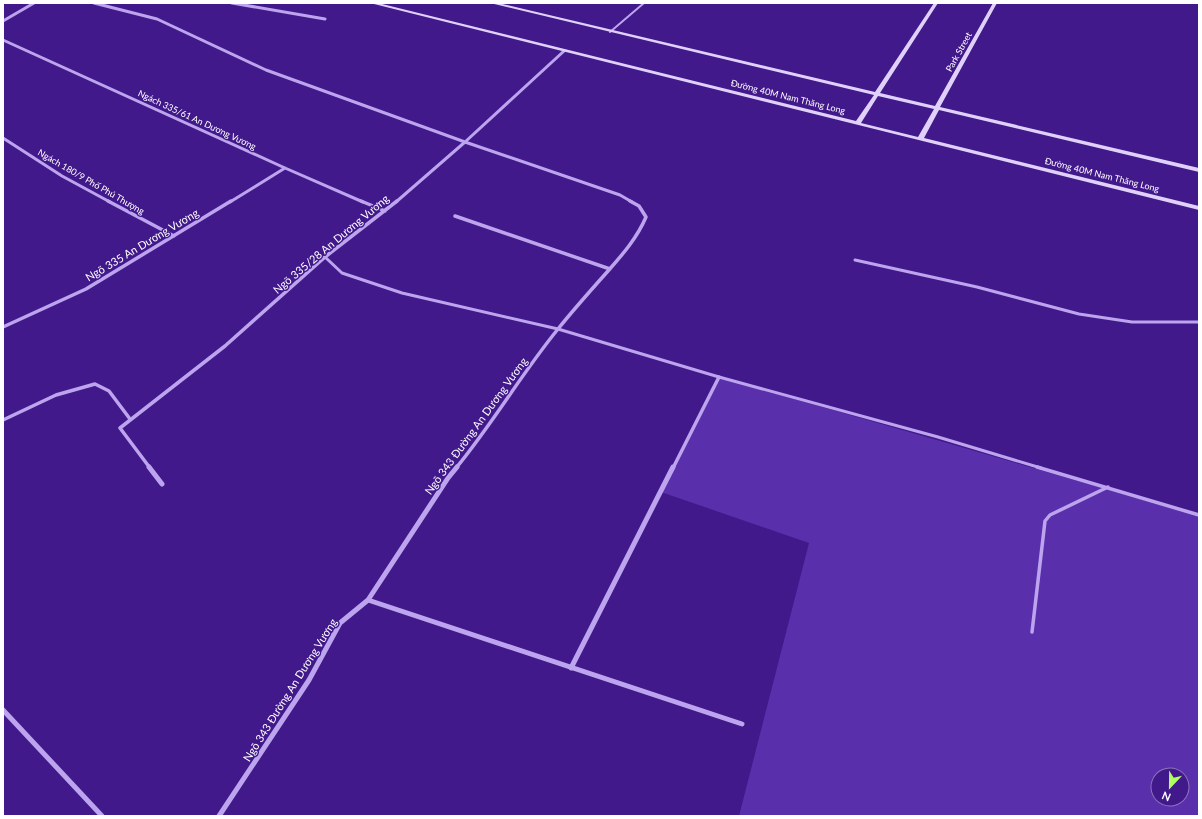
<svg xmlns="http://www.w3.org/2000/svg" width="1202" height="819" viewBox="0 0 1202 819" font-family="Lato,sans-serif">
	<rect width="100%" height="100%" fill="#42198b"/>
	<!-- green -->
	<path fill="#5a2fab" fill-rule="evenodd" d="M719,377L1199,516V816H739L809,543L661,492ZM1158,775H1182V799H1158Z"/>
	<g fill="none" stroke-linecap="round" stroke-linejoin="round">
		<!-- lane-far2 -->
		<path stroke="#bda4ee" stroke-width="2" d="M610,32L644,3"/>
		<!-- lane-far1 -->
		<path stroke="#bda4ee" stroke-width="3" d="M325,257L342,273L402,293L558,329L719,377L938,437L1041,468
			M855,260L977,287L1079,314L1132,322H1199"/>
		<!-- lane -->
		<path stroke="#bda4ee" stroke-width="3.5" d="M1037,467L1199,515
			M1032,632L1045,521L1050,515L1108,487"/>
		<!-- street-far2 -->
		<path stroke="#bda4ee" stroke-width="3" d="M94,3L157,19L266,70L465,142L620,195L632,202
			M232,3L325,19
			M3,21L34,3
			M3,40L285,168L363,202
			M3,138L62,176L110,202
			M230,202L285,168
			M396,202L465,142L564,51"/>
		<!-- street-far1 -->
		<path stroke="#bda4ee" stroke-width="3.5" d="M108,201L174,236
			M361,201L385,211
			M455,216L610,269
			M3,327L86,289L231,201
			M3,420L56,395L95,384L109,391L130,419
			M150,468L120,428L225,346L325,257L397,201
			M456,468C493,423 522,373 558,329C574,309 591,290 608,271C623,254 637,238 646,217L639,206L630,201
			M673,468L719,377"/>
		<!-- street -->
		<path stroke="#bda4ee" stroke-width="5" d="M149,467L162,484
			M368,600L742,724
			M571,668L673,467
			M3,710L102,816
			M219,816L309,680L340,623L368,600L448,478L457,467"/>
		<!-- secondary -->
		<path fill="#e0d1fa" fill-rule="evenodd" d="M370,3H378L856,121L874,95L490,3H498L875,92L934,3H938L880,93L935,106L993,3H997L940,107L1199,168V172L939,110L924,138L1199,206V210ZM878,96L934,109L918,137L861,123Z"/>
	</g>
	<g text-anchor="middle" stroke-width="3" stroke-linejoin="round" paint-order="stroke">
		<!-- far-street labels -->
		<g font-size="9" fill="#fff" stroke="#42198b">
			<text transform="translate(959 52) rotate(-61)" y="3">Park Street</text>
			<text transform="translate(788 97) rotate(14)" y="3">Đường 40M Nam Thăng Long</text>
			<text transform="translate(197 120) rotate(25)" y="3">Ngách 335/61 An Dương Vương</text>
			<text transform="translate(1102 175) rotate(14)" y="3">Đường 40M Nam Thăng Long</text>
			<text transform="translate(91 182) rotate(30)" y="3">Ngách 180/9 Phố Phú Thượng</text>
		</g>
		<!-- street labels -->
		<g font-size="11" fill="#fff" stroke="#42198b">
			<text transform="translate(331 244) rotate(-40)" y="4">Ngõ 335/28 An Dương Vương</text>
			<text transform="translate(142 245) rotate(-31)" y="4">Ngõ 335 An Dương Vương</text>
			<text transform="translate(476 426) rotate(-54)" y="4">Ngõ 343 Đường An Dương Vương</text>
			<text transform="translate(290 690) rotate(-58)" y="4">Ngõ 343 Đường An Dương Vương</text>
		</g>
	</g>
	<!-- border -->
	<rect width="1202" height="819" fill="none" stroke="#ffffff" stroke-width="8"/>
	<!-- north arrow -->
	<g transform="translate(1170 787) rotate(202)"><circle r="19" fill="#42198b" stroke="#8e75b9"/>
	<path d="M0-3L7 15L0 10L-7 15Z" fill="#afff60"/>
	<text y="-6" font-size="11" font-weight="bold" text-anchor="middle" fill="#ffffff">N</text>
	</g>
</svg>
